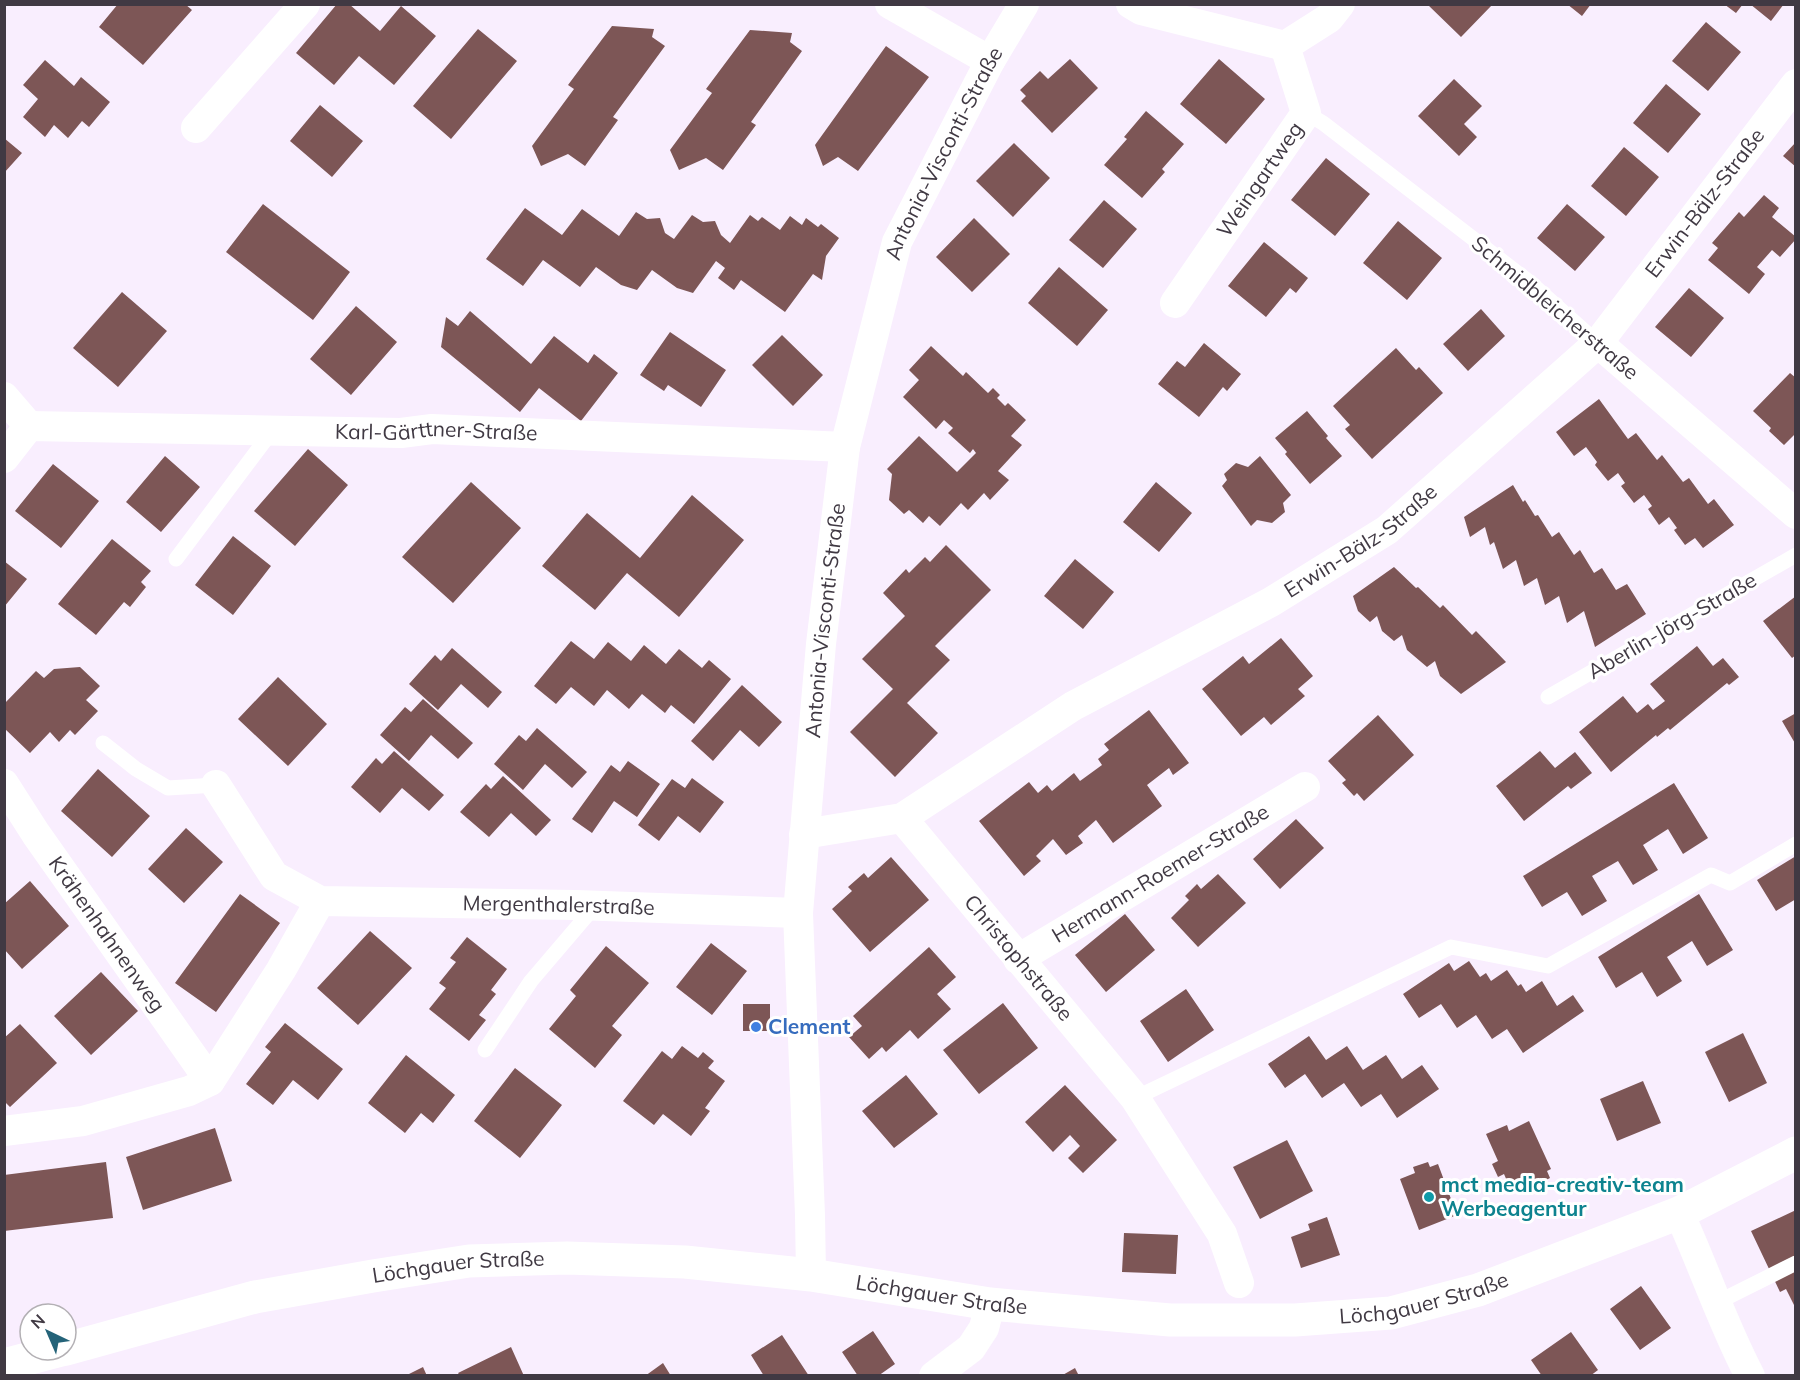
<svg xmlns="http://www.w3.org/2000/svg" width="1800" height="1380" viewBox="0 0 1800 1380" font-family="Mulish,sans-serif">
	<rect width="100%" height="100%" fill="#f9eefe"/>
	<!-- building -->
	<path fill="#7d5656" d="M118,4H185L192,10L143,65L99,27Z
		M337,4H349L380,31L401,6L436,36L394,85L359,56L334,85L296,53Z
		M1427,4H1493L1461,37Z
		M1567,4H1591L1582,16Z
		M1724,4H1743L1736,13Z
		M1750,4H1784L1771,21Z
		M1706,22L1741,52L1708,91L1672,61Z
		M612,26L654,29L652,37L665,46L613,117L618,120L585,166L568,154L541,166L532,146L574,89L568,85Z
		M478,29L517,61L451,139L413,106Z
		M750,30L792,33L790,42L802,51L751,122L756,125L723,170L706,158L679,170L670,150L712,93L706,89Z
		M886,46L929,77L858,171L838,157L823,166L815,145Z
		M1070,59L1098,88L1052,133L1021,101L1026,96L1020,90L1040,71L1048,79Z
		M1219,59L1265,99L1226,144L1180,104Z
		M45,60L74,86L81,77L110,102L89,127L82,121L68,138L54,125L45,137L23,117L38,99L23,85Z
		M1454,79L1482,106L1464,124L1477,137L1459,156L1418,116Z
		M1666,84L1701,114L1668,153L1633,123Z
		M320,105L363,141L332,177L290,141Z
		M1146,111L1184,144L1162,169L1165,172L1142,198L1104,165L1127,139L1124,137Z
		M4,138L22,153L4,173Z
		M1796,142V167L1783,156Z
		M1014,143L1050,178L1013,217L976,181Z
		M1624,147L1659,177L1626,216L1591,186Z
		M1326,158L1370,194L1335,236L1291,200Z
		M1764,195L1779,208L1772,217L1796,237V239L1780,257L1772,250L1757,267L1765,274L1749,294L1708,260L1718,248L1712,243L1739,212L1744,217Z
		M1104,200L1137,229L1103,268L1069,240Z
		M263,204L350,272L313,320L226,252Z
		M1567,204L1605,237L1575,271L1537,238Z
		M525,208L562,235L582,209L619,236L636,212L647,219L660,218L665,233L674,239L692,215L703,222L715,221L721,235L730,243L750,215L758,221L762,217L780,230L790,216L802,225L806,218L818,227L821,224L839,238L826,256L822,280L813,274L785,312L741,280L734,290L718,278L725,268L716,261L693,293L677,288L652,270L637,290L621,285L596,267L580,287L543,260L523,286L486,259Z
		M974,218L1010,254L972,292L936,257Z
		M1398,221L1442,258L1407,300L1363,263Z
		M1264,242L1308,278L1296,293L1290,288L1266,317L1228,286Z
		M1059,267L1108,310L1077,346L1028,303Z
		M1689,288L1724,318L1691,357L1655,327Z
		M122,292L167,331L118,387L73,348Z
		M356,306L397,342L351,395L310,359Z
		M1481,309L1505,336L1468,371L1443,344Z
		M470,311L531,364L554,336L588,363L594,354L618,373L581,421L539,388L520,412L441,347L446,317L458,326Z
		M670,332L726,370L701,407L668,385L664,391L640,375Z
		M782,335L823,375L793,406L752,365Z
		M1204,343L1241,374L1227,391L1223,387L1199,417L1158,384L1177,361L1185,367Z
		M931,346L963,376L966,372L988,393L993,388L1000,395L997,398L1005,406L1008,403L1026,420L1011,436L1022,445L998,471L1009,480L990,500L984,493L968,510L961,503L940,526L929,516L923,523L909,510L904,514L889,500L892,474L887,469L919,436L957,472L976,453L973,449L970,453L948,433L953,428L944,420L936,429L903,397L919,380L909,370Z
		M1396,348L1416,370L1419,367L1443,393L1372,459L1345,429L1350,425L1333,406Z
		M1790,373L1796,378V433L1784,445L1769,431L1771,428L1753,411Z
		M1599,399L1628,439L1636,433L1657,460L1662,455L1683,482L1689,478L1708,504L1714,499L1734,525L1703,548L1695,538L1685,545L1674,530L1677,528L1669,517L1659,525L1648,509L1652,506L1644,495L1634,503L1621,486L1625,483L1618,473L1608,481L1595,465L1597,462L1586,447L1574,456L1556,432Z
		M1307,411L1328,436L1326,438L1342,456L1310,484L1285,454L1287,452L1275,438Z
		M308,449L348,485L295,546L254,511Z
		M165,456L200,487L161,532L126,502Z
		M1260,456L1291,495L1283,503L1285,512L1272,523L1257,520L1251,526L1222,486L1227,480L1224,474L1236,463L1248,467Z
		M53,464L99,501L61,548L15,511Z
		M471,482L521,528L453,603L402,557Z
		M1156,482L1192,513L1159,552L1123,522Z
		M1513,485L1523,502L1525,500L1535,516L1538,515L1552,537L1559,532L1574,555L1580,550L1594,573L1602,568L1616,590L1627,584L1646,614L1595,647L1584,611L1567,623L1559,596L1545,605L1537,578L1524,586L1516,560L1503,569L1494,542L1490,545L1485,527L1470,537L1464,517Z
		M692,495L744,540L679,617L627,573L595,610L542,566L587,513L640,558Z
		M233,536L271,566L233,615L195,585Z
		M112,539L151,571L141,582L146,587L130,607L124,602L96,635L58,604Z
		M946,545L991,590L935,646L950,660L907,703L938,733L895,777L850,732L893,689L862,659L905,616L883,593L906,569L909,573L925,557L930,562Z
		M1075,559L1114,592L1083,629L1044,596Z
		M4,561L27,579L4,607Z
		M1394,567L1416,588L1418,587L1440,608L1443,605L1472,635L1476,631L1506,662L1461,694L1440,676L1435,661L1427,667L1407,650L1402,635L1394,641L1382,631L1377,616L1370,622L1358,611L1353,596Z
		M1796,596V655L1792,658L1763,621Z
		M1281,638L1313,676L1298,689L1305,696L1271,725L1264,717L1241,736L1202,689L1243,656L1249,664Z
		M571,641L594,659L608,642L631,661L644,645L666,664L679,649L702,668L709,660L731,679L694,724L671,705L665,713L642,694L629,709L607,690L594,706L571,687L556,704L534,686Z
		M1697,646L1713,666L1723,658L1739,677L1729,685L1727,683L1670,730L1668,728L1657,737L1656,735L1611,772L1579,732L1623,696L1637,713L1648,704L1653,710L1665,701L1650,684Z
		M452,648L502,692L488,708L461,684L438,710L409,684L435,655L441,661Z
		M80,667L100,686L86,700L98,711L75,735L70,730L59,742L50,732L30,753L4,728V704L36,671L44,678L54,669Z
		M278,677L327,724L288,766L238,719Z
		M742,685L782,722L759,747L740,730L713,761L691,741Z
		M423,699L473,743L458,759L431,735L409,761L380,735L405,707L411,712Z
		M1149,710L1189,763L1173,775L1169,768L1147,785L1162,806L1113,843L1096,820L1078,836L1083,843L1066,855L1053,839L1036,856L1041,861L1024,876L979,821L1029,782L1038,793L1047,785L1052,791L1074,773L1080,781L1102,765L1098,759L1109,750L1104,744Z
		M1796,713V745L1782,721Z
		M1378,715L1414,755L1364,801L1357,793L1354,796L1342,783L1346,780L1328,761Z
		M537,728L587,772L572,788L545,764L523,790L494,764L519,735L526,741Z
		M394,751L444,795L429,811L402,788L380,813L351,787L376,758L382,764Z
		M1540,751L1555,768L1575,752L1592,773L1571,789L1568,786L1524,821L1496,786Z
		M628,761L660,784L637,817L614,801L592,833L572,819L611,765L620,772Z
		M98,769L150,816L112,857L61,811Z
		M503,776L551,820L536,836L511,813L489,837L460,812L486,784L491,789Z
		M692,778L724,802L700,833L678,816L659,841L638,825L672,779L685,788Z
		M1674,783L1708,838L1683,854L1668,829L1643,845L1658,870L1633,885L1618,861L1592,876L1607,901L1582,916L1567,892L1542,907L1523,876Z
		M1296,819L1324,848L1280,889L1253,859Z
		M186,828L223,862L184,903L148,869Z
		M1796,856V899L1776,911L1757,880Z
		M891,857L929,900L870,952L832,909L852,891L848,887L864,873L868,878Z
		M1218,874L1246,903L1198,947L1171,918L1189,900L1185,896L1197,884L1201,889Z
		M30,881L69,926L22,969L4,949V904Z
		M240,894L280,923L216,1012L175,983Z
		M1699,894L1733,950L1707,966L1692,941L1667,957L1682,981L1657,997L1642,972L1616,988L1598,957Z
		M1125,914L1155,950L1106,992L1075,955Z
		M370,931L412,968L358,1025L317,988Z
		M467,937L507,969L491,990L496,994L479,1015L486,1020L469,1041L429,1009L446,988L439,983L456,962L450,958Z
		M711,943L747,971L712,1015L676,987Z
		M606,946L649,983L612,1026L622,1035L595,1068L549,1029L576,996L570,990Z
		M929,947L956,977L937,994L951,1009L918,1039L910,1030L886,1052L882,1047L869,1059L849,1037L862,1026L853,1016Z
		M1469,961L1480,977L1486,973L1491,981L1507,970L1518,986L1521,984L1526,992L1542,981L1557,1006L1573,995L1584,1011L1523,1053L1507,1029L1492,1039L1476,1015L1457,1028L1441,1004L1419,1018L1403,994L1449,963L1454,971Z
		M101,972L138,1011L91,1055L54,1016Z
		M1186,989L1214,1030L1168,1062L1140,1021Z
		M1003,1003L1038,1048L979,1094L943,1050Z
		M743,1004H770V1031H743Z
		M285,1023L343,1069L318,1100L293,1080L273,1105L246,1084L271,1052L265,1047Z
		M20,1024L57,1063L10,1107L4,1101V1038Z
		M1743,1033L1767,1083L1729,1102L1705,1052Z
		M1309,1036L1326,1060L1347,1046L1363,1070L1386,1055L1402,1079L1422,1065L1439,1089L1397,1118L1381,1094L1361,1107L1344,1083L1322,1098L1305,1074L1285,1088L1268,1064Z
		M682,1046L698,1058L703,1052L714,1061L708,1068L725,1081L705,1108L710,1111L691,1136L663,1114L654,1125L623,1101L662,1051L672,1059Z
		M406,1055L455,1095L433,1123L421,1113L405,1133L368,1103Z
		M515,1068L562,1105L520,1158L474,1121Z
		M906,1075L938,1114L894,1148L862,1111Z
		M1643,1081L1661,1123L1617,1141L1600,1099Z
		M1065,1085L1117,1140L1083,1173L1068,1158L1080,1146L1070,1135L1053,1152L1025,1122Z
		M1529,1121L1551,1169L1547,1171L1550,1178L1536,1185L1533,1177L1510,1188L1504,1174L1498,1177L1492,1164L1498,1161L1486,1134L1507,1125L1509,1131Z
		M215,1128L232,1181L143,1210L126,1157Z
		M1287,1140L1313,1191L1260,1219L1233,1167Z
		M106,1162L113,1218L4,1231V1175Z
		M1428,1162L1430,1167L1438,1164L1457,1215L1419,1230L1400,1179L1415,1173L1413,1167Z
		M1796,1210V1309L1786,1289L1780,1292L1751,1231Z
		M1327,1217L1340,1255L1301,1268L1291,1237L1310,1230L1308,1224Z
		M1124,1233L1178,1235L1176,1274L1122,1272Z
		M1641,1286L1671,1328L1640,1350L1610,1309Z
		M873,1331L895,1364L878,1376H858L842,1352Z
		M1571,1332L1598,1370L1590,1376H1542L1531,1360Z
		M782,1335L809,1376H764L751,1355Z
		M511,1347L524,1376H460L458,1373Z
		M663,1363L671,1376H645Z
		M423,1367L427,1376H405Z
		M1075,1368L1079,1376H1061Z"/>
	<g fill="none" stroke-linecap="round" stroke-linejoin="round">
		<!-- lane -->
		<path stroke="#fff" stroke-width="15" d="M1306,113L1323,123L1532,284L1598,343
			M176,559L272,431
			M1548,697L1796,555
			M103,743L136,769L168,788L216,785
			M485,1050L531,981L595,906
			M1135,1098L1451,947L1548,966L1711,875L1730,883L1796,844
			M1716,1303L1796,1263"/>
		<!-- street -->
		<g stroke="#fff" stroke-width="30">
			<path d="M890,4L990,61"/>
			<path d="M1131,4L1141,10L1285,46"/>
			<path d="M196,128L305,4"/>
			<path id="s1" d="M1175,303L1306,113L1285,46L1329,18L1340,4"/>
			<path d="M1598,343L1796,514"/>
			<path d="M4,397L29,426"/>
			<path id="s2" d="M4,458L29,426L401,433L432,429L845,447"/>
			<path id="s3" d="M4,784L36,834L210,1081"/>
			<path id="s4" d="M216,785L274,876L320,901L576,905L798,913"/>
			<path id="s5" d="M902,818L1135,1098L1222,1234L1239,1283"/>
			<path id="s6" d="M804,834L902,818L1073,706L1271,602L1387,530L1598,343L1796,84"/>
			<path id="s7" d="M1018,959L1305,787"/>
			<path d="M4,1131L83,1121L189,1091L210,1081L281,970L320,901"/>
			<path d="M1679,1213C1704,1267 1722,1323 1750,1376"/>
			<path id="s8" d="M811,1275L810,1215L798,913L821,644L845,447L897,242L990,61L1024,4"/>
			<path d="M934,1376L971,1348L984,1328L990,1304"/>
		</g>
		<!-- secondary -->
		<g stroke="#fff" stroke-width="33">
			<path id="s9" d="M66,1349L255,1297L373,1276L469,1261L567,1258L685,1262L811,1275L990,1304L1170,1320H1295L1391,1313L1478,1290L1679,1213L1796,1153"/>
			<path d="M4,1365L61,1350"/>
		</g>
	</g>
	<!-- markers -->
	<circle fill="#3f7fe0" stroke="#fff" stroke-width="2" cx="756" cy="1027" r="6"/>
	<circle fill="#0f9aa8" stroke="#fff" stroke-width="2" cx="1429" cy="1197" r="6"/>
	<g text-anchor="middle" stroke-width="6" stroke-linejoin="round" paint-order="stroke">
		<!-- street labels -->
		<g font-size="21" fill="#403943" stroke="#fff">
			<text dy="7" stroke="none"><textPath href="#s8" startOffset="1142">Antonia-Visconti-Straße</textPath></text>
			<text dy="7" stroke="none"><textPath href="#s1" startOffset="150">Weingartweg</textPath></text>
			<text dy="7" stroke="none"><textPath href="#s6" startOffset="1122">Erwin-Bälz-Straße</textPath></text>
			<text transform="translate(1555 308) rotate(40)" y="7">Schmidbleicherstraße</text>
			<text dy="7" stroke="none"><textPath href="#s2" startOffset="448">Karl-Gärttner-Straße</textPath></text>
			<text dy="7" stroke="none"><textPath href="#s6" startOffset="636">Erwin-Bälz-Straße</textPath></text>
			<text dy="7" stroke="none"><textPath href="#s8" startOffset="656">Antonia-Visconti-Straße</textPath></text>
			<text transform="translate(1672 626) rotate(-30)" y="7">Aberlin-Jörg-Straße</text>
			<text dy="7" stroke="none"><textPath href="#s7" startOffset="166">Hermann-Roemer-Straße</textPath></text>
			<text dy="7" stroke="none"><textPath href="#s4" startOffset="399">Mergenthalerstraße</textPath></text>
			<text dy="7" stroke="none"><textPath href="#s3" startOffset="182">Krähenhahnenweg</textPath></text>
			<text dy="7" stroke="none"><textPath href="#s5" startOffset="182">Christophstraße</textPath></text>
			<text dy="7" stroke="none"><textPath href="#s9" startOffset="402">Löchgauer Straße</textPath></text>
			<text dy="7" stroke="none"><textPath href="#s9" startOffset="888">Löchgauer Straße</textPath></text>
			<text dy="7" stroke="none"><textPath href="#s9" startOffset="1374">Löchgauer Straße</textPath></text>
		</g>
		<!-- shop labels -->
		<g font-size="21" font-weight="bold" fill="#366cbe" stroke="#fff" text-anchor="start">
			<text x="768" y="1034">Clement</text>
		</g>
		<!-- culture labels -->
		<g font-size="21" font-weight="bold" fill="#0d838f" stroke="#fff" text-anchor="start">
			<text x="1441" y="1192">mct media-creativ-team<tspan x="1441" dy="24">Werbeagentur</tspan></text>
		</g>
	</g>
	<!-- border -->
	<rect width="1800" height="1380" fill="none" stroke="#403943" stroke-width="12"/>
	<!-- north arrow -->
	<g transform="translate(48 1332) rotate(316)"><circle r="28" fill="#ffffff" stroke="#b3b0b4" stroke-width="1.5"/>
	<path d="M0-4.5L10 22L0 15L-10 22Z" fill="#246379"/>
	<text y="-9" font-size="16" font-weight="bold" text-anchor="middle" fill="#403943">N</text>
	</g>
</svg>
